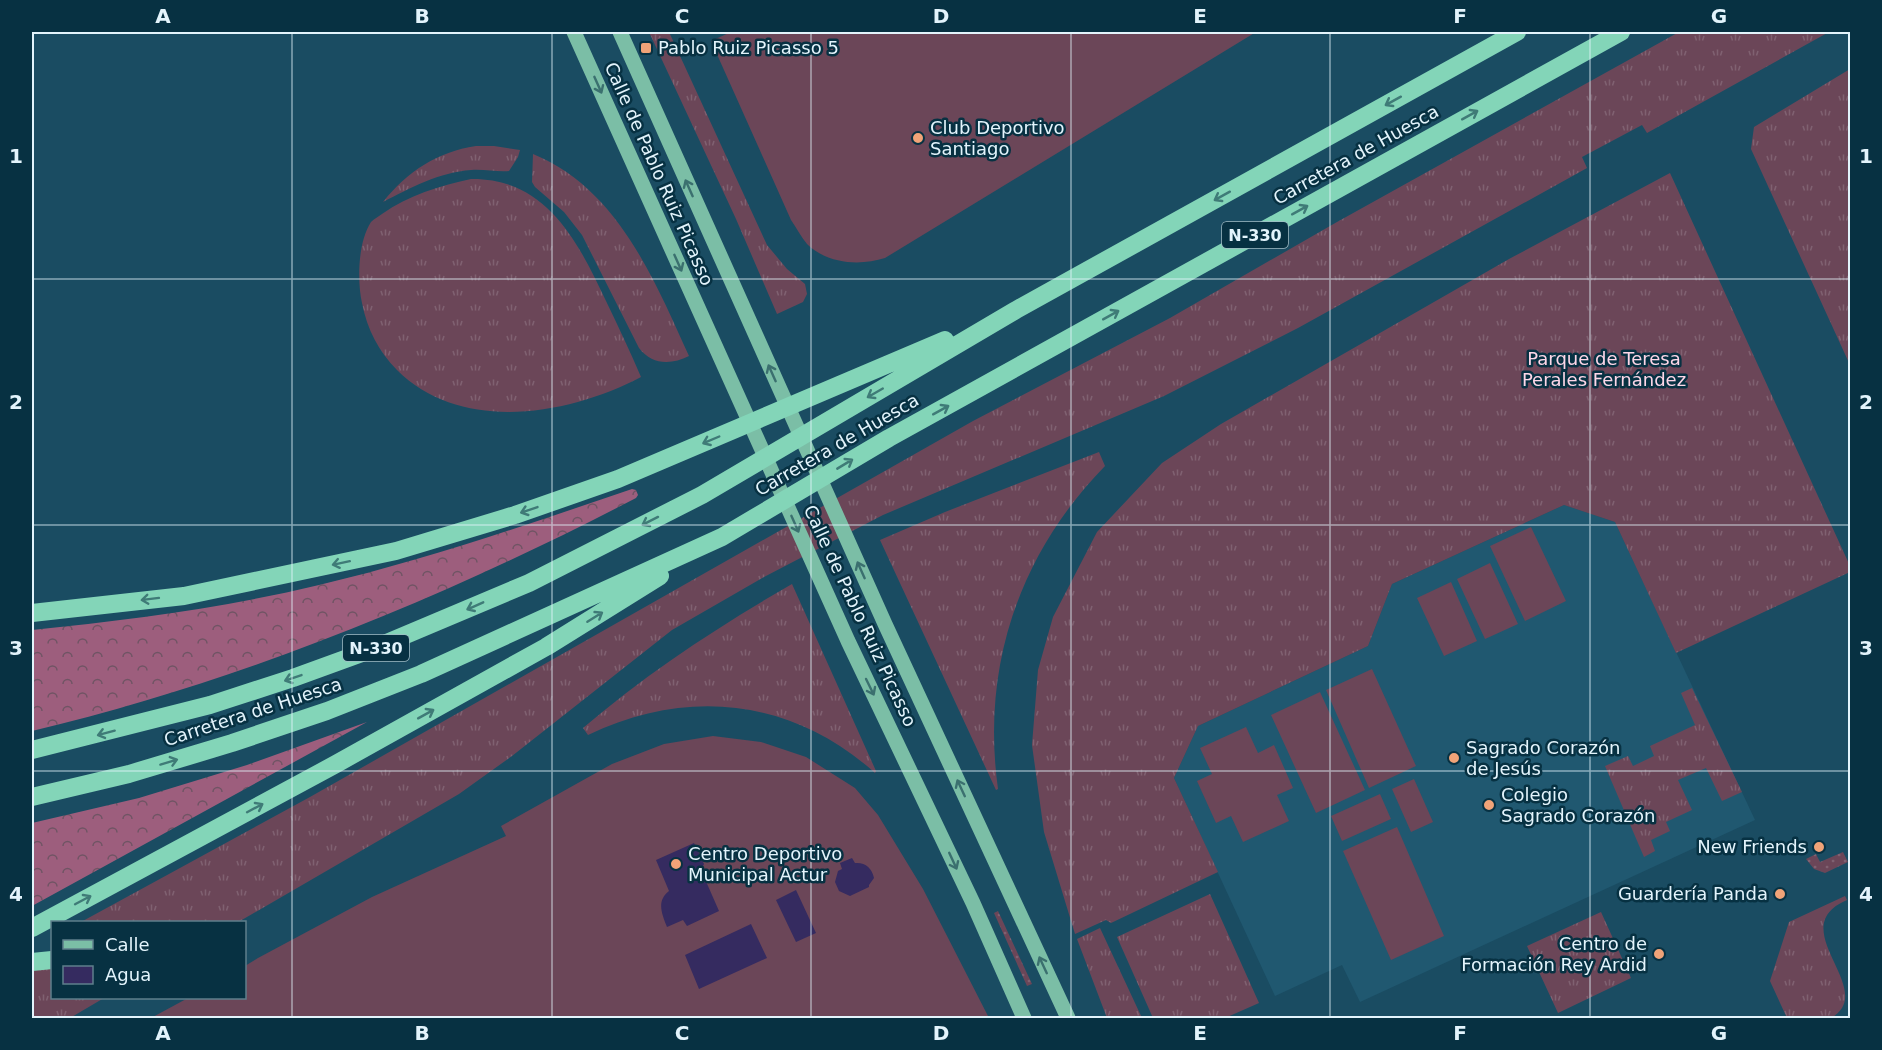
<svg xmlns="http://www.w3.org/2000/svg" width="1882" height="1050" viewBox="0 0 1882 1050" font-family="'DejaVu Sans',sans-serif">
	<defs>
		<pattern id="grass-tufts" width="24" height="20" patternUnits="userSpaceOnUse" patternTransform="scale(1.5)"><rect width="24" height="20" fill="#6b4658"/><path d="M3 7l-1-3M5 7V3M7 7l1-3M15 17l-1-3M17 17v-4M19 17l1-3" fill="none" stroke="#806171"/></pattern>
		<pattern id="forest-crowns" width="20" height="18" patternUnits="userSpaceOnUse" patternTransform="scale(1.5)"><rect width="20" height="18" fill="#9d5e7d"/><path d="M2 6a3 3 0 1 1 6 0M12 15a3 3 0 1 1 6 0" fill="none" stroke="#705464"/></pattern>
		<pattern id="garden-dots" width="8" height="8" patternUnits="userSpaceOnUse" patternTransform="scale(1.5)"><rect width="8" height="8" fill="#6b4658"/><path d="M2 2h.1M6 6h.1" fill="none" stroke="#806171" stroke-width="1.8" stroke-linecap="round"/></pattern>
	</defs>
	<rect width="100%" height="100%" fill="#1a4c62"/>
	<!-- built -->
	<path fill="#205870" d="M1564,505L1615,522L1755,820L1360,1002L1342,965L1275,996L1174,778L1198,726L1368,646L1392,584Z"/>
	<!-- grass -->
	<path fill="url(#grass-tufts)" d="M649,32H669L767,245L787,269L805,284L807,294L803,302L777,314L736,219Z
		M1679,32H1829L1647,133L1642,125L1582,157L1587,168L1298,328L1164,396L883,515L764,577L672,630L512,756L459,794L240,921L81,922L310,797L973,421L1170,318L1337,222Z
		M1850,69V365L1751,149L1754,127Z
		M476,146H494L520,150L518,157L509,171C497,172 484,169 471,170C440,172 410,188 383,202C408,171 437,152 476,146Z
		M533,154C617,188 654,279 689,356C671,365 652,365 639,348L582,235L564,212L535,187L532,182Z
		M1670,173L1850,566V572L1676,653L1615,522L1564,505L1392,584L1368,646L1198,726L1174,778L1218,872L1111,923L1106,920L1075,934L1044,832L1032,745L1038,670L1053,617L1097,532L1162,463L1221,424L1509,259Z
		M471,179C547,178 578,242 606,301C618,326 630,351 641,377C569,415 461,434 397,370C379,352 367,329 362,303C357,280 358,242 371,222C374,219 379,216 382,214C409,195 439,186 471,179Z
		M1099,452L1105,466C1019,554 981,667 998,789L996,790L880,540L945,512Z
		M792,584L876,771L875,773C793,699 688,687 588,735L583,728C647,673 719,626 792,584Z
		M1692,688L1742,792L1722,801L1706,768L1678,780L1692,810L1666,822L1670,831L1651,840L1655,851L1644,857L1605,766L1628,756L1633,766L1654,756L1650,746L1695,725L1681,693Z
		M1210,894L1259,1003L1225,1018H1153L1117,937Z
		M1845,896L1847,900C1781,928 1880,990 1831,1018H1787L1770,981L1789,922Z
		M1601,912L1631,978L1558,1013L1527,946Z
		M1100,928L1142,1018H1107L1077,939Z
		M52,967V998H104L70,1018H32V971Z"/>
	<!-- forest -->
	<path fill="url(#forest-crowns)" d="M632,489L636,490L638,495L636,498C444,598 242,681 32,731V630C128,620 224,608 319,585C425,560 529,524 632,489Z
		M367,722L32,906V823L139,798L247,765Z"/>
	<!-- garden -->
	<path fill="url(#garden-dots)" d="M1843,852L1848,862L1825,873L1814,869L1806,859L1816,854L1820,862Z
		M998,911L1032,984L1027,986L994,913Z"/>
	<!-- pitch -->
	<path fill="#6b4658" d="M731,32H1256L885,258C860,266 827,264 807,244C801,237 796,227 791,220L711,41Z
		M1531,527L1566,601L1525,621L1490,546Z
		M1490,563L1518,624L1485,639L1457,579Z
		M1451,582L1477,641L1444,656L1417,598Z
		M1372,669L1416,766L1369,788L1326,690Z
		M1320,692L1365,790L1316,813L1271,715Z
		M1246,727L1258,753L1274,745L1293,788L1277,795L1289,821L1243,842L1231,816L1216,823L1197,781L1212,774L1200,748Z
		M713,736L761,742L806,757L855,788L878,815L923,889L989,1018H151L188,998H244L245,966L258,958L372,897L506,836L501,826L612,764L664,744Z
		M1414,779L1433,822L1411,832L1392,789Z
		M1380,794L1391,819L1342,841L1331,816Z
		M1397,827L1444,936L1391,960L1343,851Z"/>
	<!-- water -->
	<path fill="#352b60" d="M694,843L704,864L701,870L719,911L687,926L683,920L667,927C662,914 656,901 669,891L656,860Z
		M852,858L855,863C865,862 872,868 874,878L869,885V887L850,896L839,891L835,882L838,871L842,869L840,863Z
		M796,890L816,933L796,942L776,900Z
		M751,924L767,958L699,989L685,955Z"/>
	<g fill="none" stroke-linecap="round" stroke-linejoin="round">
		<!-- major -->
		<path stroke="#7bbea6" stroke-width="15" d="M574,32L848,641L973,903L1024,1018
			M620,32L885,624L1068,1018"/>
		<!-- highway -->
		<path stroke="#83d5b8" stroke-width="18" d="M32,613L184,596L396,551L515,515L618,479L945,340
			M32,750L210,705L293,678L370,650L529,583L702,495L1016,310L1517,32
			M32,797L129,774L232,743L327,711L421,674L722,537L889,438L1621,32
			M32,928L336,764L546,647L660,576
			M32,962L52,960"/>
	</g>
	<!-- one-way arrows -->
	<defs><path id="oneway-shaft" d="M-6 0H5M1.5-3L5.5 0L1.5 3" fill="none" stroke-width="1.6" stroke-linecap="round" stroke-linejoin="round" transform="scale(1.5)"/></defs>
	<g stroke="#3b706f">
		<use href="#oneway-shaft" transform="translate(598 85) rotate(66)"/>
		<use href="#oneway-shaft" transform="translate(689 188) rotate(-114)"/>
		<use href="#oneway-shaft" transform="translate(678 263) rotate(66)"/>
		<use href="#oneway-shaft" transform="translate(772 373) rotate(-114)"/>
		<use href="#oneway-shaft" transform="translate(795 524) rotate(66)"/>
		<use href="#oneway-shaft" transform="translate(861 570) rotate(-114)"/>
		<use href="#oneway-shaft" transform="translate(870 687) rotate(64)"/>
		<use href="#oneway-shaft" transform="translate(961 788) rotate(-115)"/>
		<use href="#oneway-shaft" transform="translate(953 861) rotate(65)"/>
		<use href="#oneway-shaft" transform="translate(1043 965) rotate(-115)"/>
	</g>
	<g stroke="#3f7b77">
		<use href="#oneway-shaft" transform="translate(1393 101) rotate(151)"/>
		<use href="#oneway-shaft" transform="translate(1470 115) rotate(-29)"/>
		<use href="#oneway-shaft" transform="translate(1222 196) rotate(151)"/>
		<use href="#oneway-shaft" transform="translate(1300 210) rotate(-29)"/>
		<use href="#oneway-shaft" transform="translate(1111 315) rotate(-29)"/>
		<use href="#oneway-shaft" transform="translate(875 393) rotate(150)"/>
		<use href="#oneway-shaft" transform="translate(941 410) rotate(-29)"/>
		<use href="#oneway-shaft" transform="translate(711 440) rotate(157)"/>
		<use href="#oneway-shaft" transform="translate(845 464) rotate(-31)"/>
		<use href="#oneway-shaft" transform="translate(529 510) rotate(161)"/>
		<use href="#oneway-shaft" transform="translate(650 521) rotate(153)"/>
		<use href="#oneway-shaft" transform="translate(341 563) rotate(168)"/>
		<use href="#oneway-shaft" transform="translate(150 599) rotate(173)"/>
		<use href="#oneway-shaft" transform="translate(475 606) rotate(156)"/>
		<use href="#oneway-shaft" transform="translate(595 617) rotate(-32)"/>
		<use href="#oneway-shaft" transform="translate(293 678) rotate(161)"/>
		<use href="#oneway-shaft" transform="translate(426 714) rotate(-29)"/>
		<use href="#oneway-shaft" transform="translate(106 733) rotate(165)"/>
		<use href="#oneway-shaft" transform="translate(169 762) rotate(-17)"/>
		<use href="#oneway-shaft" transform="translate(255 808) rotate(-28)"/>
		<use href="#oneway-shaft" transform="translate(83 900) rotate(-28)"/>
	</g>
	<!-- grid -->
	<path fill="none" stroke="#e3f4fc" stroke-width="1.5" stroke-opacity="0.55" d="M292,32V1018M552,32V1018M811,32V1018M1071,32V1018M1330,32V1018M1590,32V1018M32,279H1850M32,525H1850M32,771H1850"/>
	<!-- markers -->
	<g fill="#f0a378" stroke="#073142" stroke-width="2">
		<rect x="640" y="42" width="12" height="12" rx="3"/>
		<circle cx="918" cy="138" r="6"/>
		<circle cx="1454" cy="758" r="6"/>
		<circle cx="1489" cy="805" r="6"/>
		<circle cx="1819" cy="847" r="6"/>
		<circle cx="676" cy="864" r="6"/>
		<circle cx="1780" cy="894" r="6"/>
		<circle cx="1659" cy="954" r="6"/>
	</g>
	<g text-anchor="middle" stroke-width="5" stroke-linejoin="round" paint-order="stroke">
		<!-- shield labels -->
		<g fill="#073142" stroke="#a1bac4" stroke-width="1.5">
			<rect x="1222" y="222" width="66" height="26" rx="4.5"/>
			<rect x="343" y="635" width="66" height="26" rx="4.5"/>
		</g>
		<g font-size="16" font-weight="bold" fill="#e3f4fc">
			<text x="1255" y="241">N-330</text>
			<text x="376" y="654">N-330</text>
		</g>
		<!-- poi labels -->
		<g font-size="18" fill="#e3f4fc" stroke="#073142" text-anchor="start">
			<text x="658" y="54">Pablo Ruiz Picasso 5</text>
			<text x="930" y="134">Club Deportivo<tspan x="930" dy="21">Santiago</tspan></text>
			<text x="1466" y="754">Sagrado Corazón<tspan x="1466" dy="21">de Jesús</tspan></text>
			<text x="1501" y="801">Colegio<tspan x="1501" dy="21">Sagrado Corazón</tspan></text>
			<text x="1807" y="853" text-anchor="end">New Friends</text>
			<text x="688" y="860">Centro Deportivo<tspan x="688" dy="21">Municipal Actur</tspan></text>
			<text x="1768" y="900" text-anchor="end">Guardería Panda</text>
			<text x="1647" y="950" text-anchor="end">Centro de<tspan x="1647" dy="21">Formación Rey Ardid</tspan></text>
		</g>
		<!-- street labels -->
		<g font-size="18" fill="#e3f4fc" stroke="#073142">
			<text transform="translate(1356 155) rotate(-29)" y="6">Carretera de Huesca</text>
			<text transform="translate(659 174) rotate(66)" y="6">Calle de Pablo Ruiz Picasso</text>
			<text transform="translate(837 445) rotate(-30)" y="6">Carretera de Huesca</text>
			<text transform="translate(860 616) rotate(65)" y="6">Calle de Pablo Ruiz Picasso</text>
			<text transform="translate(253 712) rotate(-18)" y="6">Carretera de Huesca</text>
		</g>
		<!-- park labels -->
		<g font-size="18" fill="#fed7e8" stroke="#073142">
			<text x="1604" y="365">Parque de Teresa<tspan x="1604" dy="21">Perales Fernández</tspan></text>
		</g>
	</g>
	<!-- border -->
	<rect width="1882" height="1050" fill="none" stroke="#073142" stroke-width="66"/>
	<!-- legend -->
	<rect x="51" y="921" width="195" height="78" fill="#073142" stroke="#5f7f8c" stroke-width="1.5"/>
	<rect x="63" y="940" width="30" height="9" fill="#7bbea6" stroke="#5f7f8c" stroke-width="1.5"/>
	<text x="105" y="951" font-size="18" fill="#e3f4fc">Calle</text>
	<rect x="63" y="966" width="30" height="18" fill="#352b60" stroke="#5f7f8c" stroke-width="1.5"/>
	<text x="105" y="981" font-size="18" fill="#e3f4fc">Agua</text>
	<rect x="33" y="33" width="1816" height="984" fill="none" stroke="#e3f4fc" stroke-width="2"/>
	<g font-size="20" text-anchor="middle" font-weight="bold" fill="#e3f4fc">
		<text x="163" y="23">A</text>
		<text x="422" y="23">B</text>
		<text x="682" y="23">C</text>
		<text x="941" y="23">D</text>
		<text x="1200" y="23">E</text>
		<text x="1460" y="23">F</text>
		<text x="1719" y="23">G</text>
		<text x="16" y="163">1</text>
		<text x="1866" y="163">1</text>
		<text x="16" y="409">2</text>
		<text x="1866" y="409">2</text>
		<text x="16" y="655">3</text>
		<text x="1866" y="655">3</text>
		<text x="16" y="901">4</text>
		<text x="1866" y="901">4</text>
		<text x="163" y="1040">A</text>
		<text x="422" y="1040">B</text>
		<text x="682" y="1040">C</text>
		<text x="941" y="1040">D</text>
		<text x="1200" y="1040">E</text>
		<text x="1460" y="1040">F</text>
		<text x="1719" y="1040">G</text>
	</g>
</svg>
